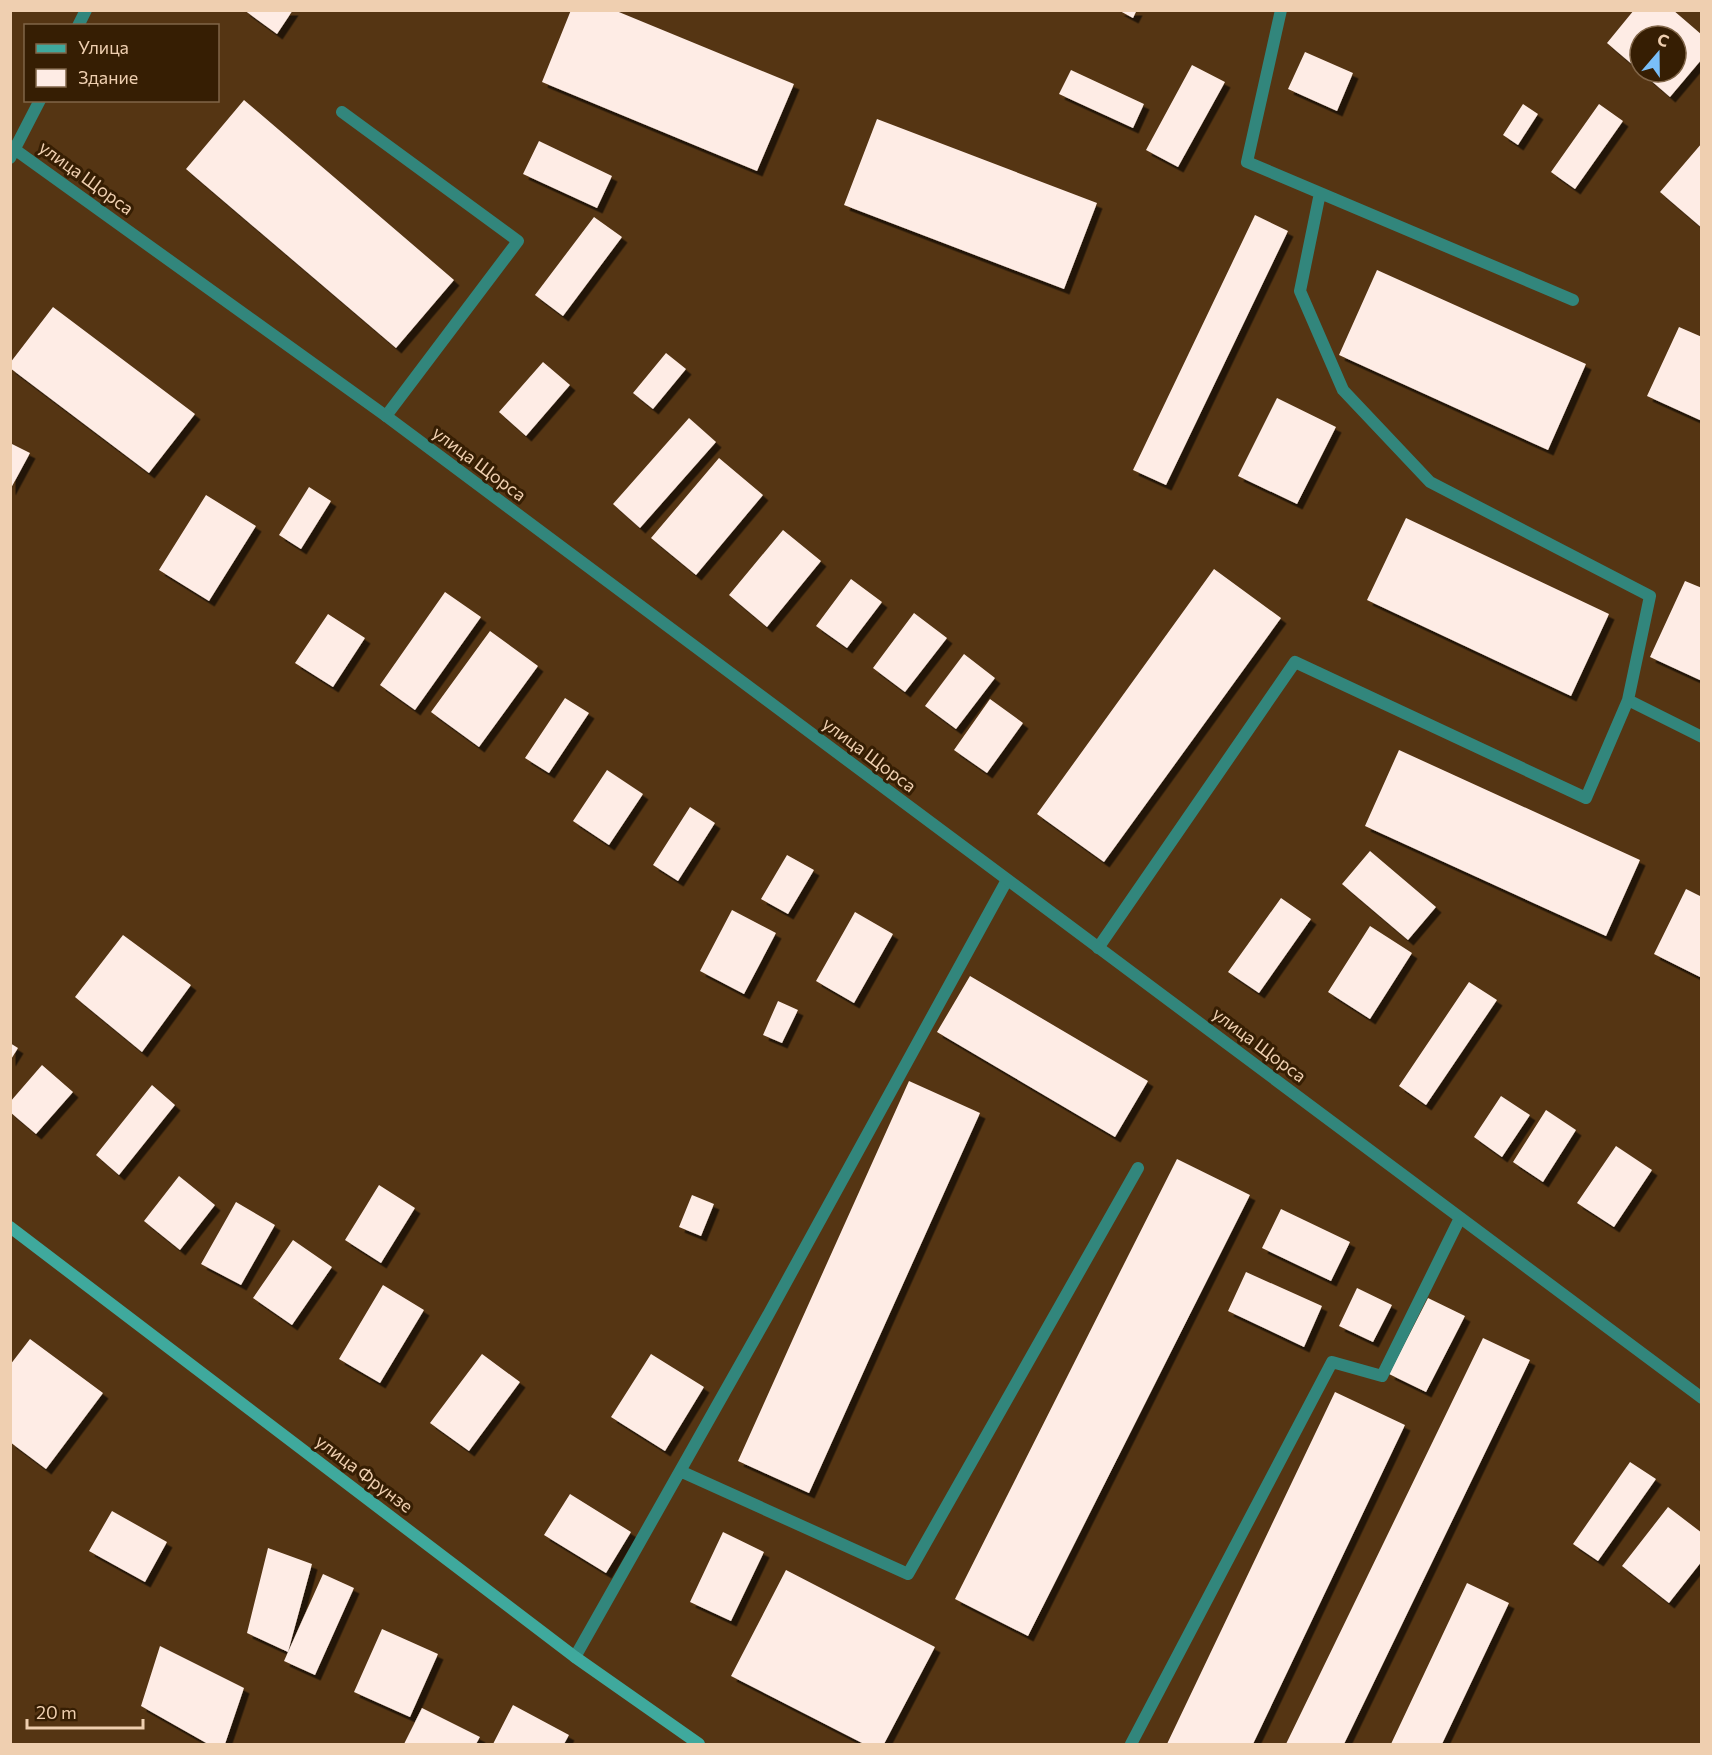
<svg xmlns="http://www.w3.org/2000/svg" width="1712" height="1755" viewBox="0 0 1712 1755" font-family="Commissioner,sans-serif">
	<defs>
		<filter id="shadow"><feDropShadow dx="5.5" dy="5.5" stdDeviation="0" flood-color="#0009"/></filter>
	</defs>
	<rect width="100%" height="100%" fill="#553513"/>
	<!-- building -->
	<path fill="#feece5" filter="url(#shadow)" d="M244,10H293L277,34Z
		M571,10H614L794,84L757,171L542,82Z
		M1118,10H1137L1133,18Z
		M1634,10H1673L1702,35V59L1670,97L1641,72H1676V36H1640V71L1607,43Z
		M1305,52L1353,73L1337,111L1288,89Z
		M1192,65L1225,82L1178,167L1146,150Z
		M1071,70L1144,104L1133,128L1059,94Z
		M244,100L454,280L396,348L186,169Z
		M1523,104L1538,114L1518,145L1503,135Z
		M1599,104L1623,121L1575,189L1551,172Z
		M877,119L1097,203L1064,289L844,205Z
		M539,141L612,176L597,208L523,174Z
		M1702,143V228L1660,192Z
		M1255,215L1288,231L1166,485L1133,470Z
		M594,217L622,237L563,316L535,295Z
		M1377,270L1586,364L1548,450L1339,355Z
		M53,307L195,414L149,473L10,368V363Z
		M1679,327L1702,337V421L1647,396Z
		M666,353L686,369L653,409L633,393Z
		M543,362L570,385L526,436L499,412Z
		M1277,398L1336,427L1297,504L1238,476Z
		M689,418L716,442L640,528L613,504Z
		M10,443L30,453L10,490Z
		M719,458L763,495L696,575L651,538Z
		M309,487L331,501L301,549L279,535Z
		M206,495L256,526L209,601L159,570Z
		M1406,518L1609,614L1571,696L1367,600Z
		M783,530L821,561L767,627L729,595Z
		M1214,569L1281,618L1104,862L1037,814Z
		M851,579L882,602L847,648L816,626Z
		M1685,581L1702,588V681L1650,657Z
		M445,592L481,617L415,710L380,685Z
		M914,613L947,638L905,692L873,668Z
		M328,614L365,638L333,687L295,663Z
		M490,631L538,666L479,747L431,712Z
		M964,654L995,678L956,729L925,706Z
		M565,698L589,713L549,773L525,758Z
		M990,699L1023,723L987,773L954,750Z
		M1399,750L1640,860L1606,936L1365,826Z
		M607,770L643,794L609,845L573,821Z
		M690,807L715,823L678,881L653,865Z
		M1370,851L1436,907L1408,940L1342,884Z
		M787,855L814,870L788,914L761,899Z
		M1686,889L1702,897V978L1654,954Z
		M1281,898L1311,919L1259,993L1228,972Z
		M732,910L776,933L744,994L700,971Z
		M855,912L893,934L854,1003L816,981Z
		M1370,926L1412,953L1370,1019L1328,992Z
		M123,935L191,985L142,1052L75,997Z
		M970,976L1148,1081L1115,1137L937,1032Z
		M1469,982L1497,1000L1426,1105L1399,1086Z
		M778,1001L798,1010L782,1043L763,1035Z
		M10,1043L18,1048L10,1061Z
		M42,1065L73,1092L36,1134L10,1112V1102Z
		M909,1081L980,1113L809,1493L738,1461Z
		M152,1085L175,1105L119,1175L96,1155Z
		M1501,1096L1530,1115L1502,1157L1474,1137Z
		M1546,1110L1576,1130L1543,1182L1513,1162Z
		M1616,1146L1652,1170L1614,1227L1577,1203Z
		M1177,1159L1250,1195L1028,1636L955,1599Z
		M179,1176L215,1205L180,1250L144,1221Z
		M379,1185L415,1208L381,1263L345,1240Z
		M692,1195L714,1204L701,1236L679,1227Z
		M236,1202L275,1225L241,1285L201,1264Z
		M1281,1209L1350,1242L1331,1281L1262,1248Z
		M293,1240L332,1267L292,1325L253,1298Z
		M1246,1272L1322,1306L1304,1347L1228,1311Z
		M383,1285L424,1310L380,1383L339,1359Z
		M1357,1288L1392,1305L1373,1342L1339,1326Z
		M1428,1298L1465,1316L1426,1392L1389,1374Z
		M1483,1338L1530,1360L1344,1744H1286Z
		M30,1339L103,1393L46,1469L10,1442V1365Z
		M482,1354L520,1382L469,1451L430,1423Z
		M651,1354L704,1387L665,1451L611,1417Z
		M1335,1392L1405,1425L1253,1744H1167Z
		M1630,1462L1656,1479L1598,1561L1573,1544Z
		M570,1494L631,1532L606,1573L544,1535Z
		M1668,1507L1702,1533V1561L1669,1603L1622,1566Z
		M112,1511L167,1542L145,1582L89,1551Z
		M723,1532L764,1552L731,1621L690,1602Z
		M268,1548L312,1564L288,1652L247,1633Z
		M786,1570L935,1647L884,1744H864L731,1676Z
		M323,1574L354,1588L315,1675L284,1661Z
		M1467,1583L1509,1603L1442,1744H1391Z
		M382,1629L438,1654L410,1717L354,1692Z
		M160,1646L244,1688L225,1744H208L141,1706Z
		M513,1705L569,1735L564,1744H493Z
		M422,1708L480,1737L476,1744H404Z"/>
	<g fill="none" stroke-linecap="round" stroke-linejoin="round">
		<!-- lane -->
		<path stroke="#32867c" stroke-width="12" d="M1281,10L1247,162L1573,300
			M342,112L518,241L386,416
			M1320,193L1300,291L1343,390L1430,482L1650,596L1628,700L1702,737
			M1098,948L1295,662L1586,798L1628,700
			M680,1471L908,1574L1138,1168
			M575,1657L767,1317L1007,880
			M1131,1744L1332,1362L1382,1376L1460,1218"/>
		<!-- street -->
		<path stroke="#32867c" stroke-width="12" d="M78,26L86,10
			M10,146L386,416L1702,1398
			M10,158L40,100"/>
		<!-- secondary -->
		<path stroke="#3fa99d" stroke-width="12" d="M10,1227L575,1657L699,1744"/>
	</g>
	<g text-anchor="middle" stroke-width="6" stroke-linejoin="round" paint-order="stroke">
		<!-- street labels -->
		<g font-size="18" fill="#efcfb0" stroke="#361e03">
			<text transform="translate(86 178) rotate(36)" y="6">улица Щорса</text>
			<text transform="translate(479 464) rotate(37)" y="6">улица Щорса</text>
			<text transform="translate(869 755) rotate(37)" y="6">улица Щорса</text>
			<text transform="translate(1259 1045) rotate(37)" y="6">улица Щорса</text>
			<text transform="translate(364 1474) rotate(37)" y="6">улица Фрунзе</text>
		</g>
	</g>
	<!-- border -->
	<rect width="1712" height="1755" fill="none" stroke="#efcfb0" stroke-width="24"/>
	<!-- legend -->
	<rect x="24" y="24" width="195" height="78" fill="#361e03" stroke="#806548" stroke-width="1.5"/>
	<rect x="36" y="44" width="30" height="9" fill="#3fa99d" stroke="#806548" stroke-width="1.5"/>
	<text x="78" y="54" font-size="18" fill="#efcfb0">Улица</text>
	<rect x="36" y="69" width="30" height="18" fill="#feece5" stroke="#806548" stroke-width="1.5"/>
	<text x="78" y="84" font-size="18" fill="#efcfb0">Здание</text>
	<!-- north arrow -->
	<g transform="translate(1658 54) rotate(20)"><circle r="28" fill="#361e03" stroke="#806548" stroke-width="1.5"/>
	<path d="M0-4.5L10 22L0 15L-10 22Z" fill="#7abff8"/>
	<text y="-9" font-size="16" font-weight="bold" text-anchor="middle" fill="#efcfb0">С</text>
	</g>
	<!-- scale -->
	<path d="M27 1719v9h116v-9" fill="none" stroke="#efcfb0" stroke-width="3"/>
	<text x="36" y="1719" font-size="18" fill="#efcfb0" stroke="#361e03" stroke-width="4.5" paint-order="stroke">20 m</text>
</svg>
